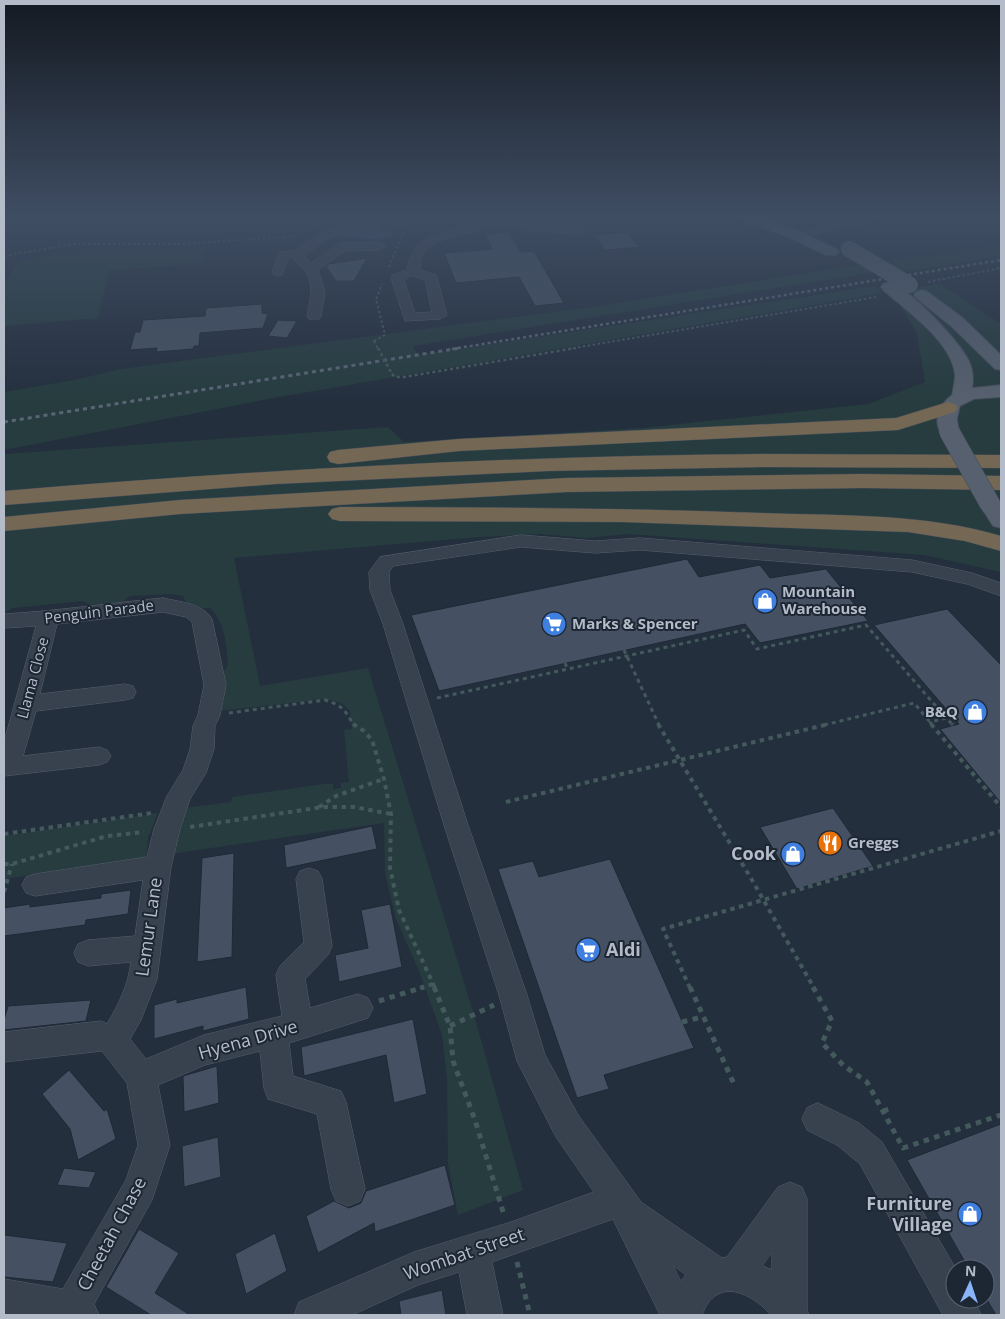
<svg xmlns="http://www.w3.org/2000/svg" width="1005" height="1319" viewBox="0 0 1005 1319" font-family="'Open Sans',sans-serif">
	<rect width="100%" height="100%" fill="#242f3e"/>
	<!-- green -->
	<path fill="#263c3f" d="M1001,245V256L901,272L895,269L413,346L418,355L876,286L882,293L279,397L4,450V392L74,380L121,369L585,308L910,257H926Z
		M205,248L204,263L110,270L98,318L4,326V284L19,261L86,250Z
		M939,283L1001,324V572L924,555L628,534L586,538L541,534L479,537L234,558L260,686L368,668L474,1015L523,1190L458,1215L448,1164L447,1078L442,1035L419,971L396,919L385,873L384,823L170,854L184,808L231,802L232,797L324,784H333V789L341,788V783L349,782L344,730L352,729L350,711L342,703L327,699L219,711L224,700L223,673L228,665C226,644 226,624 210,608H200L186,602L183,596L173,594L130,596L122,602L91,605L83,601L13,608L4,613V454L388,427L404,442L643,428L868,404L925,382L917,333L893,294Z
		M158,813L148,838L146,858L4,879V836Z"/>
	<!-- water -->
	<path fill="#394c67" d="M374,220L382,224L380,230L397,235L378,239L339,237L343,232Z"/>
	<!-- building -->
	<path fill="#455162" stroke="#1f2835" d="M509,232L521,252L534,251L564,303L535,306L519,277L456,283L444,253L492,249L485,234Z
		M627,232L639,247L605,250L594,235Z
		M367,258L354,281H336L326,266L329,264Z
		M262,304V313L268,314L263,328L200,333L199,346H194L193,349L156,352L157,348L130,350L135,332H140L143,320L205,316L206,308Z
		M278,320L297,321L287,338L268,336Z
		M687,559L699,577L760,565L770,578L826,569L868,621L760,643L745,624L439,691L411,615Z
		M947,609L1001,665V803L940,729L959,724L874,625Z
		M833,808L873,866L797,889L760,827Z
		M372,826L377,849L286,868L284,845Z
		M234,853L232,957L197,962L202,858Z
		M610,859L694,1048L604,1075L609,1089L577,1098L498,869L533,861L539,877Z
		M131,890L128,914L86,920L85,925L4,936V908L30,904V907L101,898V894Z
		M390,904L402,967L339,982L335,955L368,948L361,910Z
		M246,987L249,1019L203,1031V1026L154,1039V1005L177,999V1003Z
		M91,1000L86,1021L4,1030V1020L8,1006Z
		M413,1019L427,1094L394,1103L386,1055L304,1076L301,1047Z
		M217,1066L219,1103L184,1112L183,1076Z
		M69,1070L104,1111L107,1109L116,1139L78,1160L70,1129L42,1094Z
		M1001,1124V1315H996L985,1296V1269H969L907,1160Z
		M218,1137L221,1177L184,1187L182,1146Z
		M445,1165L455,1205L375,1232L374,1223L318,1253L306,1216L334,1201L349,1208L361,1203L366,1191Z
		M64,1168L96,1172L89,1188L57,1185Z
		M139,1229L179,1253L155,1293L190,1315H151L106,1287Z
		M275,1233L287,1271L246,1294L235,1254Z
		M4,1235L67,1243L53,1282L4,1277Z
		M442,1290L446,1315H401L399,1301Z"/>
	<g fill="none" stroke-linecap="round" stroke-linejoin="round">
		<defs>
			<path id="minor" d="M364,216H380L328,239L306,254L305,258L311,263L341,243L380,242L386,246L380,250L344,251L318,270L325,292L321,316L319,319H309L307,316C310,301 315,281 303,269C299,265 295,263 293,257L288,258L282,275H274L272,272L279,253L296,250L320,233Z
				M489,216H502L527,224L580,227L586,231L580,235L527,230L495,223L478,230L437,242L426,249L421,257L420,270L436,275L437,278L447,315L440,319L405,321L391,278L392,275L407,270C414,224 458,236 489,216ZM413,276L425,280L432,312L415,313L404,280Z
				M860,216H880L879,218L811,236L805,232L807,230Z
				M521,535L595,541L640,538L912,560L972,573L1001,583V596L967,584L912,572L640,550L595,553L521,547L393,566L389,572L390,590L403,624L468,825L527,995L545,1055L578,1115L641,1202L722,1258L727,1257L778,1187L790,1182L802,1187L807,1199V1310L809,1315H771C751,1292 716,1276 702,1315H660L613,1219L492,1262L503,1315H467L459,1272L418,1285L352,1315H294L299,1302L414,1252L511,1222L594,1192L556,1137L517,1061L499,995L444,825L383,624L370,590L369,572L380,557ZM772,1252V1270L763,1266ZM673,1265L686,1275L681,1281Z
				M163,598C180,602 202,603 212,619L226,685L220,715L215,726L214,749L206,773L190,799L180,829L171,867L157,979L141,1020L130,1039L146,1059L204,1035L282,1016L276,975L280,966L304,942L296,879L300,871L309,868L318,871L322,879L332,946L328,955L305,979L310,1008L358,994L368,998L373,1008L368,1018L289,1043L293,1076L341,1091L346,1102L365,1189L360,1201L348,1206L336,1201L331,1189L317,1114L268,1099L264,1088L260,1051L205,1065L158,1085L170,1145L152,1200L94,1304L99,1315H4V1279L63,1289L126,1180L138,1145L127,1083L102,1051L4,1062V1032L101,1021L107,1024C119,1004 128,985 131,962L88,966L78,962L74,953L78,944L88,940L135,936L143,880L35,896L26,893L22,885L26,877L35,874L147,857L154,829L167,796L183,770L190,749L193,726L198,715L204,685L192,622L186,617L163,612L57,624L40,694L125,684L133,686L136,692L133,698L125,700L36,711L23,756L99,747L107,750L111,756L107,762L99,765L4,776V742L36,626L4,628V614C57,611 110,603 163,598Z
				M818,1103L859,1123L882,1142L956,1269L955,1299H974L981,1315H943L860,1164L837,1145L807,1130L802,1119L807,1108Z"/>
			<path id="major" d="M738,216H759L803,233L836,249L839,252L836,255H826L793,239L740,219Z
				M889,282C909,287 960,342 969,361C973,370 974,379 972,388L1001,385V397L974,399L960,406L957,419L959,431L956,435L949,437L942,435C932,421 939,404 952,395C953,388 955,382 955,375C952,342 907,311 883,290L881,287L883,284Z
				M922,290L928,292L963,318L1001,355V370L995,369L951,326L916,298L914,295L916,292Z
				M990,497L998,499L1001,504V528L993,526L979,504L982,499Z"/>
			<path id="highway" d="M948,402L955,404L958,408L955,412L898,430L459,451L338,464L330,462L327,457L330,452L338,450L459,439L896,418Z
				M764,454L1001,455V468L764,467L548,471L276,484L4,505V491C257,470 510,456 764,454Z
				M864,474L1001,476V490L864,488L567,492L180,514L4,531V517L180,500L567,478Z
				M340,507C480,507 620,508 761,513C841,516 923,513 1001,536V551L965,541L908,532L622,522L340,521L332,519L328,514L332,509Z"/>
		</defs>
		<!-- minor casing -->
		<use href="#minor" stroke="#565f6c" stroke-width="1"/>
		<!-- major casing -->
		<use href="#major" stroke="#414a57" stroke-width="2"/>
		<!-- highway casing -->
		<use href="#highway" stroke="#434c59" stroke-width="1"/>
		<!-- path-far4 -->
		<path stroke="#44595c" stroke-width="2" stroke-dasharray="2.5 2.5" stroke-linecap="butt" d="M387,220L405,227L389,267
			M314,224L322,216
			M4,256L75,244H181L297,236
			M928,282L1001,268
			M374,341L385,335L376,299L382,284
			M568,349L876,297"/>
		<!-- path-far3 -->
		<path stroke="#44595c" stroke-width="2.5" stroke-dasharray="3 3" stroke-linecap="butt" d="M392,374L395,377H404L576,348"/>
		<!-- path-far2 -->
		<path stroke="#44595c" stroke-width="3" stroke-dasharray="4 4" stroke-linecap="butt" d="M624,650L659,725
			M565,663L568,670
			M437,698L744,630L757,649L866,625L946,718
			M229,713L325,700C344,706 344,710 354,725
			M824,725L914,703L930,722
			M932,725L930,722L946,718L953,725"/>
		<!-- path-far1 -->
		<path stroke="#44595c" stroke-width="4" stroke-dasharray="4.5 4.5" stroke-linecap="butt" d="M353,724L364,731L372,740L384,779L391,814L390,868L399,910L435,988
			M658,724L752,880L814,988
			M931,724L1001,807
			M952,724L953,725
			M506,802L829,724
			M319,807L336,796L384,779
			M190,827L323,807H354L391,814
			M4,834L152,813
			M4,864H12L107,836L144,832
			M4,892L12,864
			M420,988L433,984
			M690,988L663,929L1001,831"/>
		<!-- path -->
		<path stroke="#44595c" stroke-width="5" stroke-dasharray="5.5 5.5" stroke-linecap="butt" d="M434,987L450,1026L453,1061L475,1120L504,1215
			M690,987L734,1084
			M813,987L832,1021L822,1043L843,1065L867,1082L903,1148L1001,1115
			M379,1001L424,987
			M682,1022L702,1017
			M450,1026L494,1005
			M883,1111L892,1108
			M517,1262L530,1315"/>
		<!-- minor -->
		<use href="#minor" fill="#38414e" fill-rule="evenodd"/>
		<!-- major -->
		<use href="#major" fill="#56606e" fill-rule="evenodd"/>
		<!-- highway -->
		<use href="#highway" fill="#746855" fill-rule="evenodd"/>
		<!-- rail-far1 -->
		<path stroke="#5a6575" stroke-width="2.5" stroke-dasharray="3 3" stroke-linecap="butt" d="M452,349L1001,260"/>
		<!-- rail -->
		<path stroke="#5a6575" stroke-width="3" stroke-dasharray="4 4" stroke-linecap="butt" d="M4,422L460,348"/>
		<defs>
			<path id="major-bridge-far1" d="M849,249L910,285"/>
			<path id="major-bridge" d="M949,431L990,504"/>
		</defs>
		<!-- major-bridge-far1 casing -->
		<use href="#major-bridge-far1" stroke="#414a57" stroke-width="16" stroke-linecap="butt"/>
		<!-- major-bridge casing -->
		<use href="#major-bridge" stroke="#414a57" stroke-width="21" stroke-linecap="butt"/>
		<!-- path-bridge-far1 -->
		<path stroke="#44595c" stroke-width="2" stroke-dasharray="2.5 2.5" stroke-linecap="butt" d="M374,341L378,349"/>
		<!-- path-bridge -->
		<path stroke="#44595c" stroke-width="2.5" stroke-dasharray="3 3" stroke-linecap="butt" d="M378,348L392,374"/>
		<!-- major-bridge-far1 -->
		<use href="#major-bridge-far1" stroke="#56606e" stroke-width="16"/>
		<!-- major-bridge -->
		<use href="#major-bridge" stroke="#56606e" stroke-width="20"/>
	</g>
	<!-- sky -->
	<linearGradient id="sky" x2="0" y2="1"><stop stop-color="#141a22"/><stop offset="0.54" stop-color="#3f4d63"/><stop offset="1" stop-color="#3f4d63" stop-opacity="0"/></linearGradient>
	<rect width="1005" height="401" fill="url(#sky)"/>
	<!-- icons -->
	<defs>
		<symbol id="shop-disc" viewBox="-11 -11 22 22"><circle r="9.5" fill="#3f7fe0" stroke="#1d2633"/><path d="M-5-2.5h2.3a2.7 3.5 0 0 1 5.4 0H5L5.5 6h-11ZM-1.5-2.5h3a1.5 2.3 0 0 0-3 0Z" fill="#fff"/></symbol>
		<symbol id="supermarket-disc" viewBox="-11 -11 22 22"><circle r="9.5" fill="#3f7fe0" stroke="#1d2633"/><path d="M-6-5.5h2.5l.6 2H6L4.5 2H-2.5L-4.4-4H-6ZM-1.5 3.2a1.3 1.3 0 1 0 .1 0ZM3 3.2a1.3 1.3 0 1 0 .1 0Z" fill="#fff"/></symbol>
		<symbol id="restaurant-disc" viewBox="-11 -11 22 22"><circle r="9.5" fill="#e8710a" stroke="#1d2633"/><path d="M-5-6h1v4h1v-4h1v4h1v-4h1v5L-1.5 .5V6h-2V.5L-5-1ZM5-6V6H3V1.5H1.5Q1.5-4 5-6Z" fill="#fff"/></symbol>
	</defs>
	<g fill-rule="evenodd">
		<use href="#shop-disc" x="751" y="587" width="28" height="28"/>
		<use href="#supermarket-disc" x="540" y="610" width="28" height="28"/>
		<use href="#shop-disc" x="961" y="698" width="28" height="28"/>
		<use href="#restaurant-disc" x="816" y="829" width="28" height="28"/>
		<use href="#shop-disc" x="779" y="840" width="28" height="28"/>
		<use href="#supermarket-disc" x="574" y="936" width="28" height="28"/>
		<use href="#shop-disc" x="956" y="1200" width="28" height="28"/>
	</g>
	<g text-anchor="middle" stroke-width="4" stroke-linejoin="round" paint-order="stroke">
		<!-- poi labels -->
		<g font-size="15" font-weight="bold" fill="#b4bcc9" stroke="#1d2633" text-anchor="start">
			<text x="782" y="597">Mountain<tspan x="782" dy="17">Warehouse</tspan></text>
			<text x="572" y="629">Marks &amp; Spencer</text>
			<text x="958" y="717" text-anchor="end">B&amp;Q</text>
			<text x="848" y="848">Greggs</text>
		</g>
		<!-- street labels -->
		<g font-size="15" fill="#b4bcc9" stroke="#1d2633">
			<text transform="translate(99 612) rotate(-7)" y="5">Penguin Parade</text>
			<text transform="translate(33 678) rotate(-75)" y="5">Llama Close</text>
		</g>
		<!-- near-poi labels -->
		<g font-size="18" font-weight="bold" fill="#b4bcc9" stroke="#1d2633" text-anchor="end">
			<text x="776" y="860">Cook</text>
			<text x="606" y="956" text-anchor="start">Aldi</text>
			<text x="952" y="1210">Furniture<tspan x="952" dy="21">Village</tspan></text>
		</g>
		<!-- near-street labels -->
		<g font-size="18" fill="#b4bcc9" stroke="#1d2633">
			<text transform="translate(149 927) rotate(-82)" y="6">Lemur Lane</text>
			<text transform="translate(248 1040) rotate(-16)" y="6">Hyena Drive</text>
			<text transform="translate(112 1234) rotate(-62)" y="6">Cheetah Chase</text>
			<text transform="translate(464 1254) rotate(-19)" y="6">Wombat Street</text>
		</g>
	</g>
	<!-- border -->
	<rect width="1005" height="1319" fill="none" stroke="#b4bcc9" stroke-width="10"/>
	<!-- north arrow -->
	<g transform="translate(970 1284) rotate(3)"><circle r="24" fill="#1d2633" stroke="#59626f"/>
	<path d="M0-4L9 19L0 12L-9 19Z" fill="#8ab4f8"/>
	<text y="-8" font-size="14" font-weight="bold" text-anchor="middle" fill="#b4bcc9">N</text>
	</g>
</svg>
